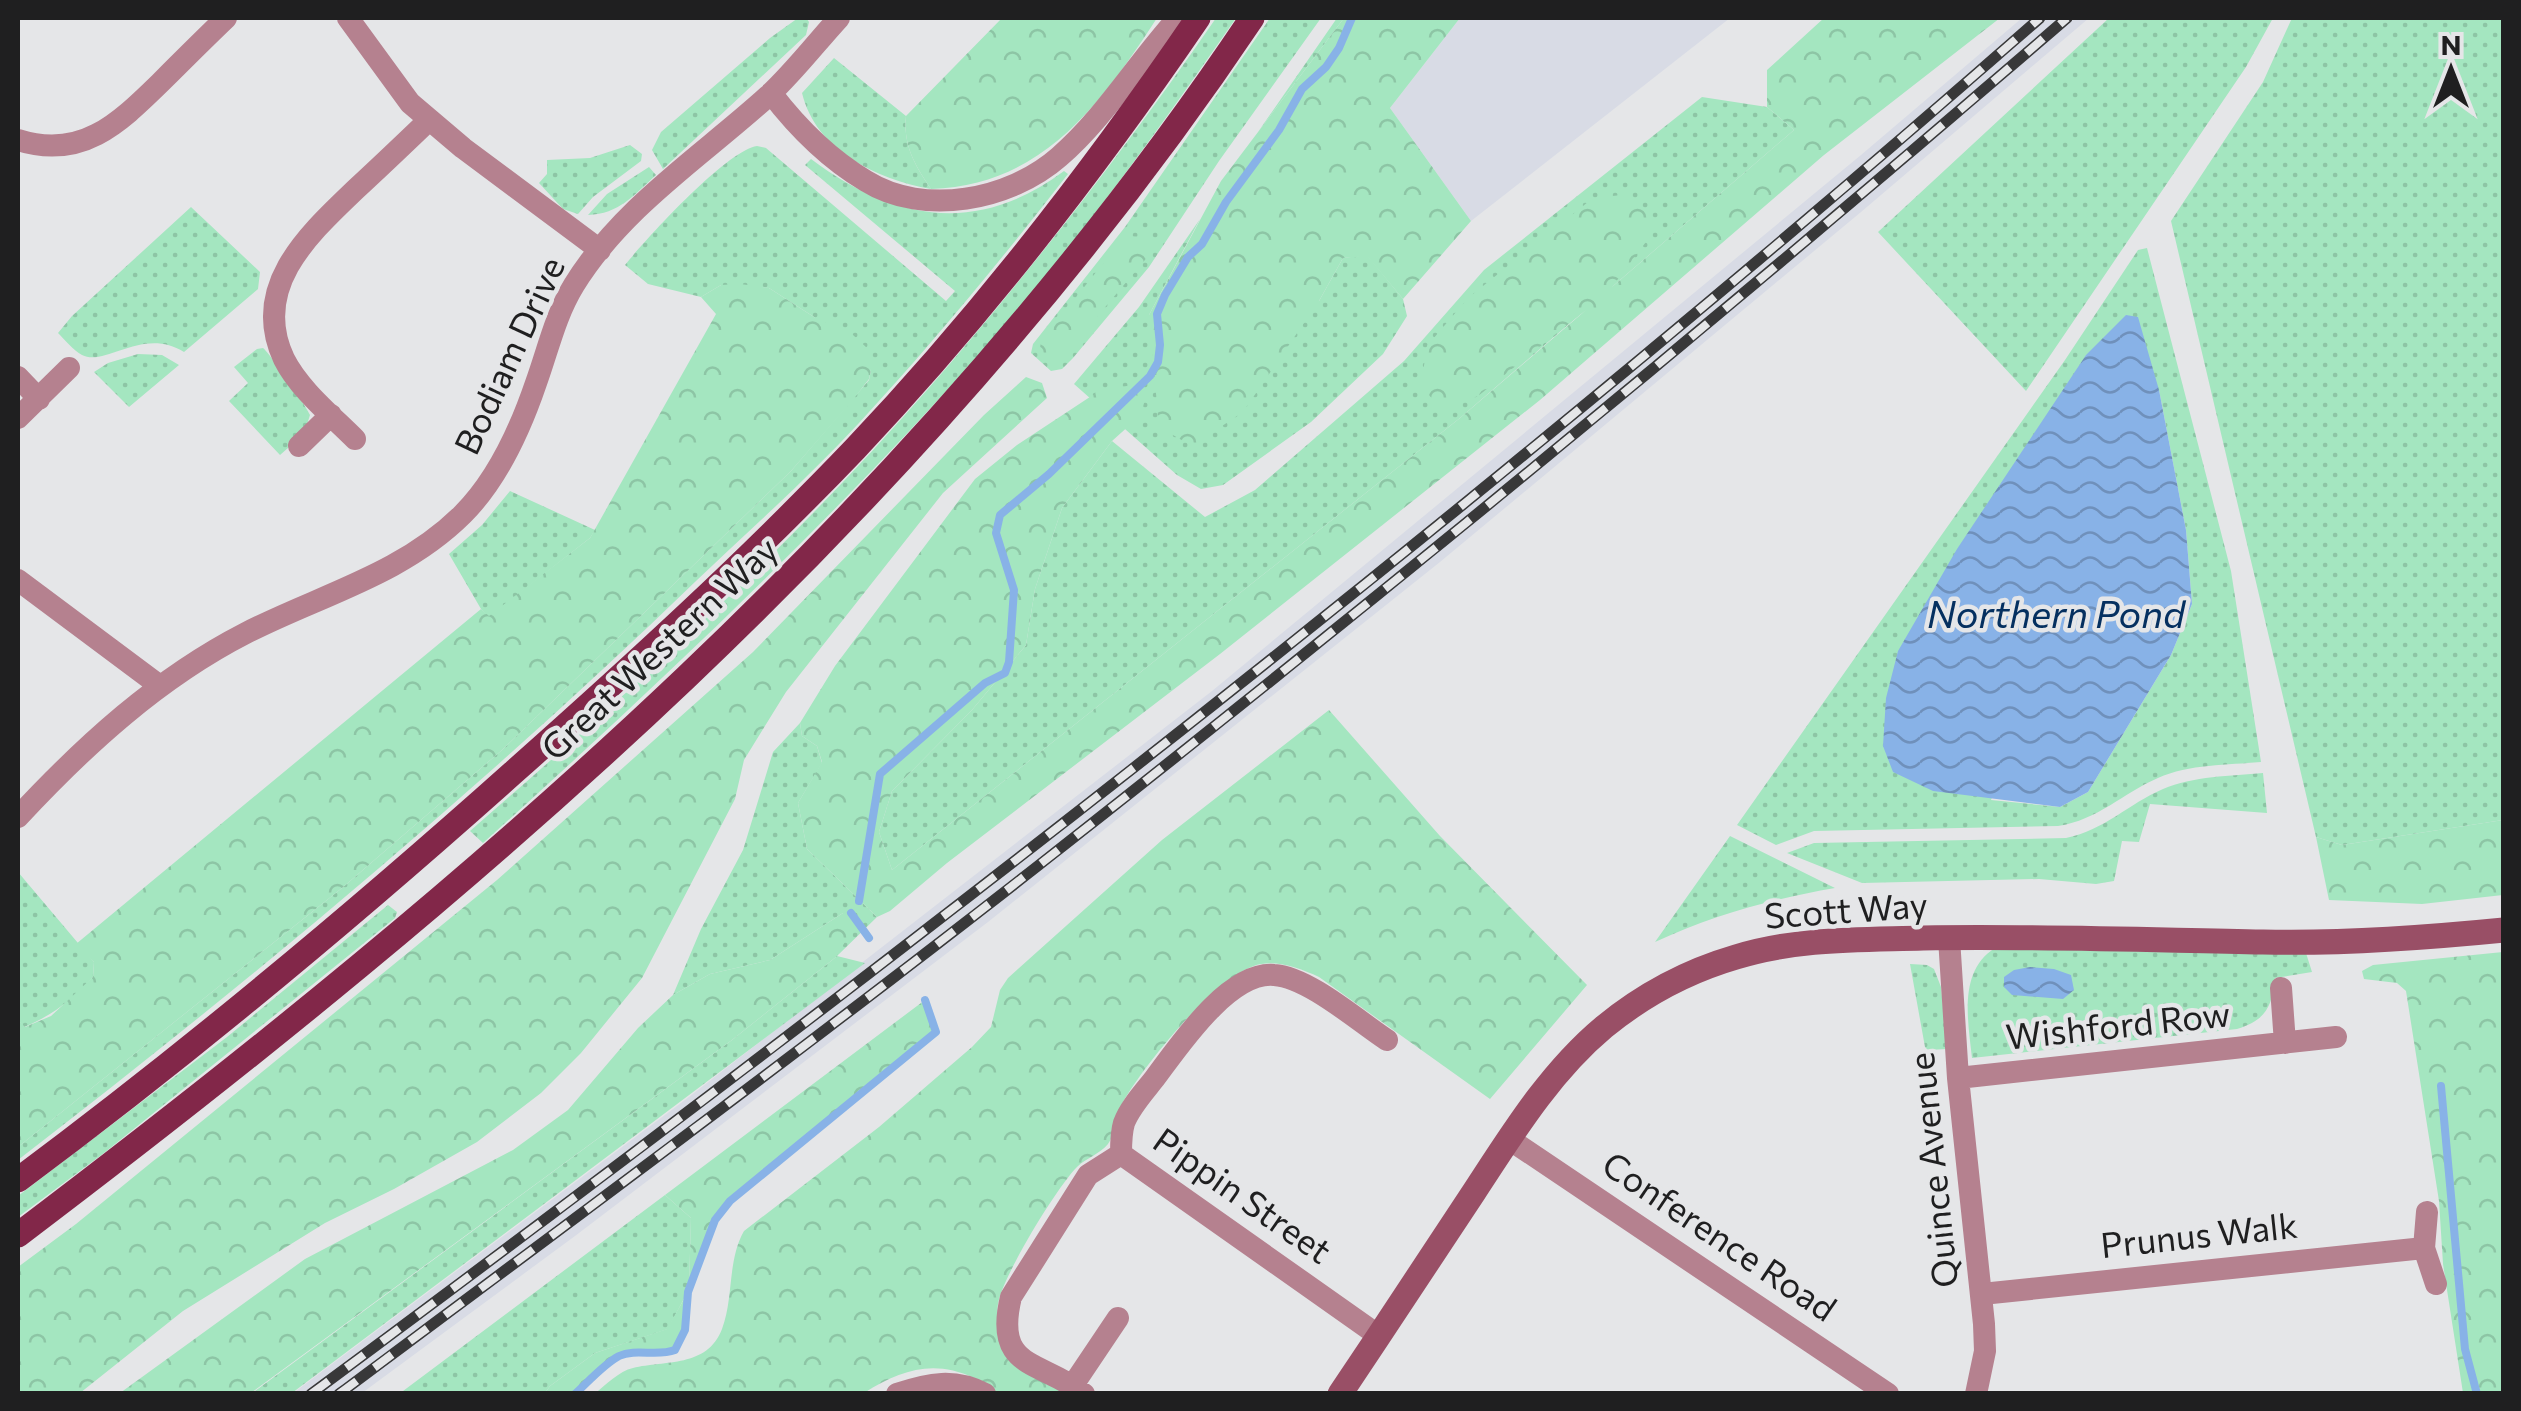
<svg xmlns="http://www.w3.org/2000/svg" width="2521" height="1411" viewBox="0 0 2521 1411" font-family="Commissioner,sans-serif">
	<defs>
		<pattern id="grass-dots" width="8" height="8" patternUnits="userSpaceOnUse" patternTransform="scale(2.5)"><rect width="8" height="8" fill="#a4e6c0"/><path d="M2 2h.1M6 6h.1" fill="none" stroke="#8dc5a5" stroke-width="1.8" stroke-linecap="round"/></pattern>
		<pattern id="forest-crowns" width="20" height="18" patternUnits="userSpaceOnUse" patternTransform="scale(2.5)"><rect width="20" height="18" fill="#a4e6c0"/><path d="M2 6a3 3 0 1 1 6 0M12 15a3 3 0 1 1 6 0" fill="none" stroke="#8dc5a5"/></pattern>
		<pattern id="water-waves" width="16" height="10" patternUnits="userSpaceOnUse" patternTransform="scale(2.5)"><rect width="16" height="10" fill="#88b2e7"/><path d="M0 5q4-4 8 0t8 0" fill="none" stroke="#6f90bb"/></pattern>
	</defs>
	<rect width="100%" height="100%" fill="#e5e6e8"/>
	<!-- built -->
	<path fill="#d8dbe5" d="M1460,18H1730L1471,221L1390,108Z
		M2022,18H2089L1861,212L1440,562L988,922L575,1236L362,1393L292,1394L685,1100L1212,691L1861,155Z"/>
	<!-- grass -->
	<path fill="url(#grass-dots)" fill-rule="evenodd" d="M798,18L807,19L809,22L806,35L663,169L652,150L661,132L770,38Z
		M1216,18H1236C1157,132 1076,245 984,349C828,525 658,685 483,843L470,831C630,692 789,548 928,389C1031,271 1127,147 1216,18Z
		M1270,18H1321L1219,161L1149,267L1073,358L1062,369L1051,371L1031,353L1033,344L1125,227Z
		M1337,18H1344L1258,132Z
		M2109,18H2273L2246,67L2026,391L1878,232Z
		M2292,18H2503V820L2342,845L2316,837L2171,221L2263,82Z
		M834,58L906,116C903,146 915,165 931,189C877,179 816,151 802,93Z
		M1702,97L1767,107L1794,130L1460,418L892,870L879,832L892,791L972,710L1026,645L1035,589L1062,508L1112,441L1205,517L1255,490L1404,361L1484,270Z
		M630,145L642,154L641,161L593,197L578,214L563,209L539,183L547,174V160L590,158Z
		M757,146L766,148L946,301L955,291L805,165L811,159C894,221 977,236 1064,171L1068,174C1002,259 933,343 859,423C808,478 751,529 696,581C482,788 254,978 18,1160V1147L342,888L502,750L791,471L869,380L871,370L814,317L769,288L721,285L701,297L648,284L625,265C646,239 727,150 757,146Z
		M649,167L656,175C634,195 619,214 588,215L607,194Z
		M191,207L260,272L258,289L184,352C143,326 106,367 82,355C73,350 65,340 58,333L72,316Z
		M1200,219L1149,315L1319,301L1343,258L1367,255L1403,299L1407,316L1383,354L1311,422L1223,485L1201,489L1177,475L1074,384L1139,307Z
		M2147,248L2231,571L2261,762C2228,765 2189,764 2158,778C2123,793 2098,820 2058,826L1814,831L1776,845L1737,825L2065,360L2138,250ZM2159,390L2186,530L2192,604L2171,655L2088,792L2060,807L1991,800Z
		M263,348C269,352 307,407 310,415L304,434L280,455L229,401L248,383L234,367L257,349Z
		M138,354L162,355L179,365L129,407L94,372L108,363Z
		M510,491L595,530L590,538L489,617L481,609L449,554L482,525Z
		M800,723L802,736L817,746L822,763L798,803L807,849L877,917L837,956L865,963L292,1393L251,1394L732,1040L836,957L843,913L770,960L710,974L673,995L701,929L743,850L773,752Z
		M2263,773L2267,813L2150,804L2139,842L2122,841L2114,881L2096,884L2039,879L1862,883L1787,853L1814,843L2066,838C2105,830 2128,804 2163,789C2193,776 2231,776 2263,773Z
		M1730,836L1835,888C1772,899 1713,915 1655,942Z
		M18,872L94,962L93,977C72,1000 53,1015 24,1027L18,1020Z
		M388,905L397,912L395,918L104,1153L18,1217V1196L227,1037Z
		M1995,948L2306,953L2312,972L2275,978C2272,1007 2266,1020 2237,1029L1972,1058C1968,1021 1958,971 1995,948Z
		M1910,964L1927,965L1934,969L1941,987L1947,1049L1928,1050L1925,1047Z
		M665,1195L691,1218L689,1289L668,1329L595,1353L550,1386L545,1393L399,1394Z"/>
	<!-- forest -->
	<path fill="url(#forest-crowns)" d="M1002,18H1157C1102,103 1042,186 931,189C915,165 903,146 906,116Z
		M1344,18H1460L1390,108L1471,221L1403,299L1367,256L1343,258L1319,301L1243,412L1192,446L1159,427L1149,315L1221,181Z
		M1824,18H2000L1824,155L1540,400L1220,654L947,863L890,911L877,917L807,849L798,803L822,762L817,746L802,736L800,723L835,666L975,479L1017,445L1102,389L1127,386L1144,403L1141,415L1112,441L1062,508L1035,589L1026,645L972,710L892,791L879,832L892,870L1460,418L1586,310L1478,396L1441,410L1421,385L1427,346L1468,298L1593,198L1622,195L1643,207L1655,230L1612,287L1794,130L1767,107V70Z
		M1125,236L1148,237L1150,254L1058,363L1039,356L1041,341Z
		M740,284L769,288L814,317L853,335L867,348L871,370L869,379L852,401L791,471L502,750L342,888L18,1147V1020L25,1027L51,1016L93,977L94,962L76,944L481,609L489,616L590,538L716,314L701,297L721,285Z
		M1026,377L1042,383L1047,398L943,493L786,692L744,760L735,799L642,978L581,1053L541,1093L477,1142L394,1189L325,1223L183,1311L80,1393H18V1267L76,1224L497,880L753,652L984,415Z
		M1329,710L1440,836L1587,985L1490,1099L1319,977C1301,969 1281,961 1261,964C1219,971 1144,1065 1123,1102C1115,1115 1117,1132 1108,1144C1100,1154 1086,1158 1077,1167C1057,1187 1002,1277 998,1304C996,1314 999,1325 1000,1335L1064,1393C1046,1393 1019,1398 1001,1393C992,1391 983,1382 974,1378C933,1359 901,1370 864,1393L594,1394C606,1385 619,1371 633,1368C665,1360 707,1368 722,1329C734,1297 727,1261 744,1231L879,1127L972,1047L991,1027L1000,990L1008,978L1162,840Z
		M2503,820V895L2422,904L2329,900L2316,837L2342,845Z
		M843,913L855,925L836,957L732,1040L251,1393H120L305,1259L513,1150L568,1110L638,1028L673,995L710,974L770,960Z
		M2503,952V1393H2463L2443,1264L2439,1201L2406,991L2397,983L2364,979L2362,971L2373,965Z
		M925,1000L936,1032L730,1201L715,1220L689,1289L691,1218L665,1195Z
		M688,1292L685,1330L675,1350C657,1357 636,1348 619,1356C604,1364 588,1382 575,1393H545L550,1386L595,1353L667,1329Z"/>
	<!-- water -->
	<path fill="url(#water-waves)" d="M2126,315L2138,317L2159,390L2186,530L2192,604L2171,655L2088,792L2060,807L1933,791L1893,772L1883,746L1886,698L1898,651L1957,549L2086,355Z
		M2030,967L2054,969L2071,975L2074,990L2063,999L2012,995L2004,987V977L2014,970Z"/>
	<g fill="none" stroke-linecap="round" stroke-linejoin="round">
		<!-- stream -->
		<path stroke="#88b2e7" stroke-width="8" d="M859,901L880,774L985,683L1005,673L1009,662L1014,590L996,533L1000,515L1049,474L1150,376L1158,362L1160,345L1157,314L1165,295L1188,257L1202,244L1226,202L1279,130L1302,89L1326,67L1339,48L1352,18
			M851,913L869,938
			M2441,1086L2465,1349L2477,1394
			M575,1394C588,1382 604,1364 619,1356C636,1348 657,1357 675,1350L685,1330L688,1292L715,1220L730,1201L936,1032L925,1000"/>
		<!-- street -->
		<path stroke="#b5818f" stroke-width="22" d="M348,18L410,103L463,148L600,250
			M771,93C797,127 829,159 866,181C924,217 1010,200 1059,157C1105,117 1137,63 1178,18
			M18,140C81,160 118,124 160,83C182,61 204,39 226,18
			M18,377L39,399
			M18,418L69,368
			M355,439C331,415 299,389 284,359C250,287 309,234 356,189C381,166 405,143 429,120
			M299,446L331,415
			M18,580L160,686
			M18,817C84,746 158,678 246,633C320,595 402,575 463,514C498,479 520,430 536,383C548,350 555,316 574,285C622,207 702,156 768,96C794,72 816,43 839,18
			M1949,938L1958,1078L1984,1324L1985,1351L1976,1394
			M2281,988L2285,1043
			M1958,1078L2336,1037
			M1509,1139L1888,1394
			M1121,1154C1121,1144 1121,1133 1124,1123C1130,1107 1144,1092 1155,1078C1179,1046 1229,971 1274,975C1308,977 1358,1021 1387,1040
			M2427,1212L2424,1248L2436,1284
			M1982,1294L2424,1248
			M1073,1385L1118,1318
			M897,1394C929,1383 955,1378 985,1394
			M1084,1394C1042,1360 993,1371 1011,1297L1088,1175L1121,1154L1379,1336"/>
		<!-- secondary -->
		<path stroke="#994f66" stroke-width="25" d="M1340,1394C1385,1327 1429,1260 1474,1192C1512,1134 1550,1072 1604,1027C1643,995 1688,971 1736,957C1797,938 1861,940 1923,938C2037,936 2149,940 2263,942C2343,944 2423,938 2504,930"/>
		<!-- primary -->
		<path stroke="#822749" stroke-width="25" d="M18,1180C190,1052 355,914 515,771C632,667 747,562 855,449C981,316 1095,169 1198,18
			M18,1235C479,886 928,502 1252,18"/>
		<defs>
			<path id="rail" d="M311,1394C903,955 1486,504 2040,18
				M339,1394C574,1219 809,1045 1039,865C1388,591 1731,308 2067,18"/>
		</defs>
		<!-- rail casing -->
		<use href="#rail" stroke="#383839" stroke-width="11"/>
		<!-- rail -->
		<use href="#rail" stroke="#e5e6e8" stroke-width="8" stroke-dasharray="22" stroke-linecap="butt"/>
	</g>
	<g text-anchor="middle" stroke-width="9" stroke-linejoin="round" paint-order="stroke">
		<!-- street labels -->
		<g font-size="35" fill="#1f1f20" stroke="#e5e6e8">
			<text transform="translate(510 356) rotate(-65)" y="12">Bodiam Drive</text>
			<text transform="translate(660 649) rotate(-43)" y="12">Great Western Way</text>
			<text transform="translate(1846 911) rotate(-4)" y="12">Scott Way</text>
			<text transform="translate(2118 1026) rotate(-6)" y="12">Wishford Row</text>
			<text transform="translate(1934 1170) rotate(-96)" y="12">Quince Avenue</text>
			<text transform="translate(1242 1196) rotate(35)" y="12">Pippin Street</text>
			<text transform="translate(2199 1236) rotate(-6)" y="12">Prunus Walk</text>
			<text transform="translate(1719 1237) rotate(34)" y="12">Conference Road</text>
		</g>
		<!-- water labels -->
		<g font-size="38" font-style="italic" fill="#053060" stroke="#e5e6e8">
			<text x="2056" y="628">Northern Pond</text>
		</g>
	</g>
	<!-- border -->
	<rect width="2521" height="1411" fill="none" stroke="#1f1f20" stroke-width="40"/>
	<!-- north arrow -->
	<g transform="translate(2451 70)" stroke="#e5e6e8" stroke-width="8" paint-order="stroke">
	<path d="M0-8L18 38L0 25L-18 38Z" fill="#1f1f20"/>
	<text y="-15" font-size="28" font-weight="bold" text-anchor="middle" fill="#1f1f20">N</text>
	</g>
</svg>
